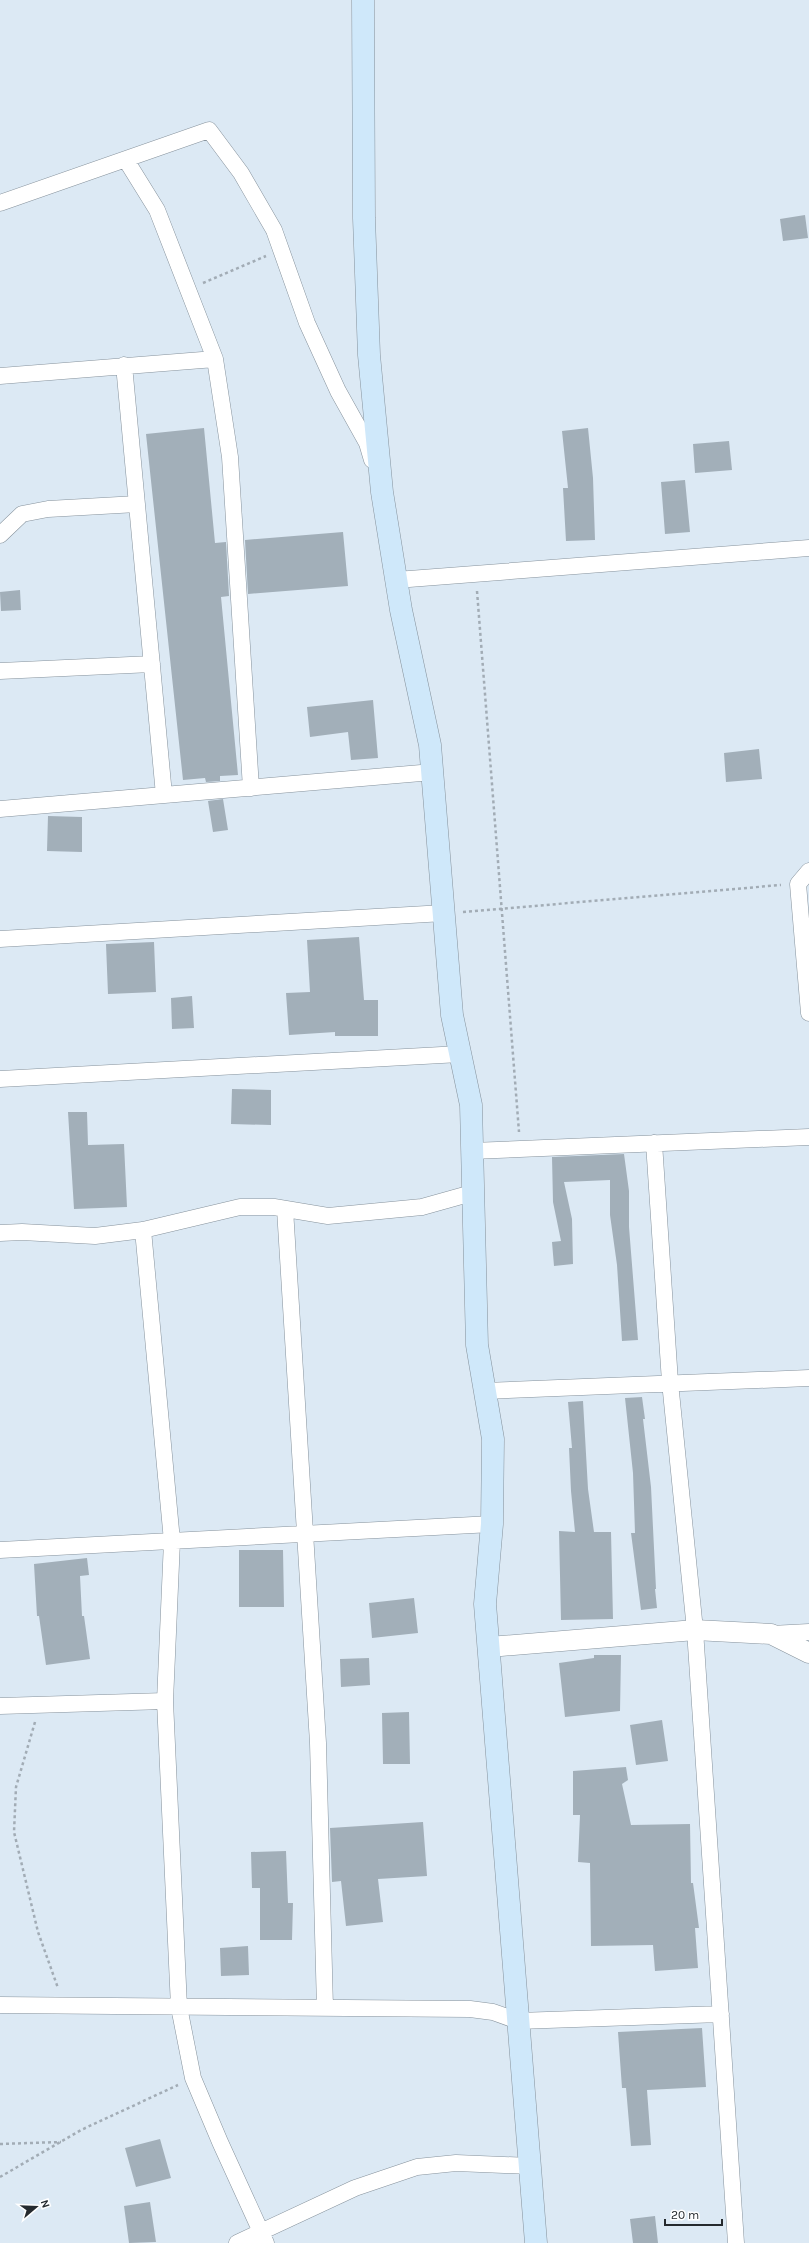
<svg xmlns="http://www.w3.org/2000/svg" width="809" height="2243" viewBox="0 0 809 2243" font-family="Karla,sans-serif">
	<rect width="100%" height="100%" fill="#dce9f4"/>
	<!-- building -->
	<path fill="#a2afb9" d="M805,215L808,238L783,241L780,219Z
		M204,428L215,543L226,542L229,596L221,597L238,775L220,776V781L206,782L205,778L183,780L146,434Z
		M588,428L593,478L595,540L566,541L563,488H568L562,431Z
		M729,441L732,470L695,473L693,444Z
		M685,480L690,532L665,534L661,482Z
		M343,532L348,586L248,594L245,540Z
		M20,590L21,610L1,611L0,592Z
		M373,700L378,758L351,760L348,732L310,737L307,707Z
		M759,749L762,779L726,782L724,753Z
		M223,799L228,830L213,832L208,801Z
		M48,816L82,817V852L47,851Z
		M359,937L364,1000H378V1036H335V1032L289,1035L286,993L310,992L307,940Z
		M154,942L156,992L108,994L106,944Z
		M192,996L194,1028L172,1029L171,998Z
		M232,1089L271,1090V1125L231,1124Z
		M68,1112H87L88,1145L124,1144L127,1207L74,1209Z
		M624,1154L629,1191V1227L638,1340L622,1341L617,1265L610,1215V1180L564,1182L572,1219L573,1264L554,1266L552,1242L561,1241L553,1202L552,1157Z
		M642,1397L645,1419H643L651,1487L656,1589H655L657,1608L641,1610L631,1533H635L633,1473L625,1398Z
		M583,1401L588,1489L594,1532H611L613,1619L561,1620L559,1531L575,1532L571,1491L569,1448H572L568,1402Z
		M239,1550H283L284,1607H239Z
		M87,1558L89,1575L80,1576L82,1616H84L90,1659L46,1665L39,1616H37L34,1564Z
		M414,1598L418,1633L372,1638L369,1603Z
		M594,1655H621L620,1711L565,1717L559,1663L594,1658Z
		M369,1658L370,1685L341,1687L340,1659Z
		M409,1712L410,1764H383L382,1713Z
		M662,1720L668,1761L636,1765L630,1725Z
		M626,1767L628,1780L622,1784L631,1825L690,1824L691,1883H693L699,1928H695L698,1968L655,1971L653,1945L591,1946L590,1863L578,1862L580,1815H573V1771Z
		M423,1822L427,1876L378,1879L383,1922L346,1926L341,1881L332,1882L330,1828Z
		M286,1851L288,1903H293L292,1940H260V1888H252L251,1852Z
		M248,1946L249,1975L221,1976L220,1948Z
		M702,2028L706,2087L647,2090L651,2145L631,2146L626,2088H622L618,2032Z
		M160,2139L171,2178L136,2187L125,2148Z
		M150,2202L156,2242L129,2243L124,2206Z
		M655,2216L658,2243H633L630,2219Z"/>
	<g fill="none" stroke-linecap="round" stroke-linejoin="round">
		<defs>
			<path id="minor" d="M126,160L157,210L215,359L230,457L251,788
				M0,203L209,130L241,173L274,230L307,323L338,391L367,443L372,460
				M124,365L164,795
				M0,376L215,359
				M0,535L22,514L48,509L137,504
				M396,580L809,548
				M0,671L152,664
				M0,809L433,772
				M809,871L798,884L809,1013
				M0,939L444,913
				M0,1079L460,1054
				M654,1143L670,1382L695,1630L736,2243
				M471,1151L809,1137
				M285,1209L318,1743L325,2008
				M143,1230L172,1541L165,1701L179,2007L193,2078L220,2142L266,2243
				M0,1233L22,1232L95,1236L143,1230L240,1207H274L328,1216L422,1207L472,1193
				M485,1391L809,1378
				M0,1550L492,1524
				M771,1634L809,1632
				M0,1706L165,1701
				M0,2005L470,2009L493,2012L518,2021L721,2014
				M237,2243L355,2188L417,2167L456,2163L530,2166"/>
			<path id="tertiary" d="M489,1647L695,1630L771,1634L809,1653"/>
			<path id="secondary" d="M363,0L364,218L369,355L382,492L401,610L430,745L452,1015L471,1105L477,1345L493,1439L492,1524L485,1604L536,2243"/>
		</defs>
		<!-- minor casing -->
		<use href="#minor" stroke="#86929c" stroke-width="17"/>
		<!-- tertiary casing -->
		<use href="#tertiary" stroke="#86929c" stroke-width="21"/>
		<!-- secondary casing -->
		<use href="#secondary" stroke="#86929c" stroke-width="23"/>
		<!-- path -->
		<path stroke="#a2acb5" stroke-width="2.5" stroke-dasharray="3 3" stroke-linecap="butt" d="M203,283L266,256
			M477,591L519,1132
			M463,912L781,885
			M35,1722L16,1787L14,1832L38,1932L58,1988
			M0,2144L61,2142
			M0,2177L81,2130L178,2085"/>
		<!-- minor -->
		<use href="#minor" stroke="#fff" stroke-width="16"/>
		<!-- tertiary -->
		<use href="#tertiary" stroke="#fff" stroke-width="20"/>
		<!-- secondary -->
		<use href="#secondary" stroke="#cfe8fa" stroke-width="22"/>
	</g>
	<!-- north arrow -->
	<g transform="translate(36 2207) rotate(71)" stroke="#ffffff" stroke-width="3" paint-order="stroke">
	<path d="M0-3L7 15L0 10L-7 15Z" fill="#252a2e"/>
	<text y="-6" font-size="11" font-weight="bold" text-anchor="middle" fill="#252a2e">N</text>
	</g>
	<!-- scale -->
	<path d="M665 2219v6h57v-6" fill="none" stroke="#252a2e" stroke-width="2"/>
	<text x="671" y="2219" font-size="12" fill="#252a2e" stroke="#ffffff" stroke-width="3" paint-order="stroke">20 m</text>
</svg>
